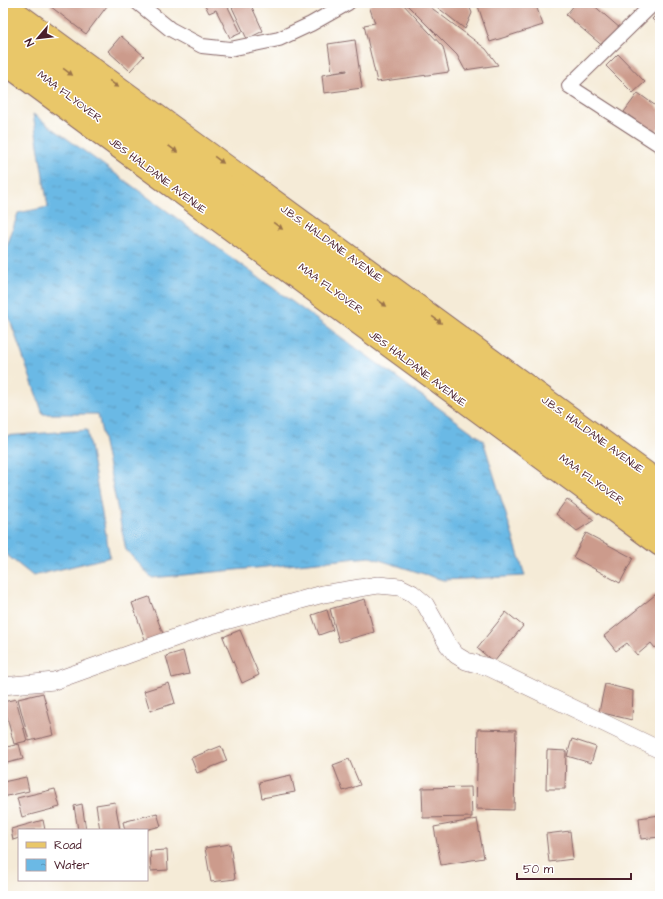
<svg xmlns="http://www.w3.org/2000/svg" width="663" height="899" viewBox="0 0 663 899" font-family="'Architects Daughter',sans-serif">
	<defs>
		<pattern id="water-ripples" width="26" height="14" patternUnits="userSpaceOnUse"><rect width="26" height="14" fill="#6bb9e5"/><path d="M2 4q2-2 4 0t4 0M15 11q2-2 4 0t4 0" fill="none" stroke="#5a96ba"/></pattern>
	</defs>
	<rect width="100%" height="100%" fill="#fff"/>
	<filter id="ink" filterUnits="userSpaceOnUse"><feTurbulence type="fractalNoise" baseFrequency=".025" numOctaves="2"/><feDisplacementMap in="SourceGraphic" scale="8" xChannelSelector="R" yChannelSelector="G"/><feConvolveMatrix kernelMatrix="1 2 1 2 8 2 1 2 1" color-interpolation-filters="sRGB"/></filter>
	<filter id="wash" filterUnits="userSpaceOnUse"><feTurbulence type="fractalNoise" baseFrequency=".012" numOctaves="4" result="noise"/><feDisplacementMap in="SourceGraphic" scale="16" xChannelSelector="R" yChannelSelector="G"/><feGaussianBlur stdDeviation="0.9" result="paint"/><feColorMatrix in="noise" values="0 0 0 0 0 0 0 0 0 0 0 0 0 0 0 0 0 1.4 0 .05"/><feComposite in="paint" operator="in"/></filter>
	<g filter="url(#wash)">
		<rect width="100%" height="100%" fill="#f5ebd7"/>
		<!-- water -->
		<path fill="url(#water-ripples)" stroke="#5a6c88" d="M33,114L483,440L525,576L443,580L370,557L152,578L126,550L98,414H43L3,300V259L18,213L48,207Z
			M87,430L110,557L33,576L3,552V436Z"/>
		<g id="blocks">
			<!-- building -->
			<path fill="#cc9b8c" d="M52,3H103L107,6L86,34L50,6Z
				M204,3H226L241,33L230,38L216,10L209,13Z
				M230,3H250L263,31L247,39Z
				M373,3H402L443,47L449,72L377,82L364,25L375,23L369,6Z
				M405,3H425L486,49L498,65L465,70L457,55Z
				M432,3H468L472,13L465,29Z
				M477,3H535L543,25L490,42Z
				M576,3H591L621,29L605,48L566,15Z
				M660,11V27L652,19Z
				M121,36L144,56L130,71L108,51Z
				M355,40L362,88L324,93L322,75L347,71V70L332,72L328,44Z
				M618,54L645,82L633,93L606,66Z
				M638,93L660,109V126L654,134L624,112Z
				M567,499L594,520L577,531L556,514Z
				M586,533L633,558L620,583L573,557Z
				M660,591V645L655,648L651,643L637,655L627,643L616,651L604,636Z
				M149,597L165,639L147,645L132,603Z
				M365,599L374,632L339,642L330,609Z
				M327,610L333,630L319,635L312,615Z
				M506,612L523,626L494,662L477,648Z
				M240,630L259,675L242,683L223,637Z
				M183,651L189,674L172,678L166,656Z
				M169,683L175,703L150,711L144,691Z
				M605,684L633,691L632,720L599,712Z
				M43,693L54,735L29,741L18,699Z
				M16,699L27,741L14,744L3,702Z
				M478,729L516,730L514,810L476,809Z
				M572,739L596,747L591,763L567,756Z
				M19,744L23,759L3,764V748Z
				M221,746L227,761L197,773L191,758Z
				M547,750L566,751L565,789H546Z
				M349,759L360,785L343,791L333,765Z
				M291,775L295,792L262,798L259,782Z
				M26,777L29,791L3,797V782Z
				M471,787L472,817L423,818L422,788Z
				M55,789L60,807L22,817L17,798Z
				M115,802L120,830H100L96,805Z
				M82,804L86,830H78L74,806Z
				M157,813L161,826L145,830H125L123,822Z
				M660,815V837L641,839L639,818Z
				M477,819L484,858L441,865L434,827Z
				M43,820L45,830H19V838L13,840L11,829Z
				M570,831L573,859L549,862L546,834Z
				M230,844L235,879L211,882L205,848Z
				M167,850L168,870L151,871L150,851Z"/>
		</g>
	</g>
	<g filter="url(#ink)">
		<use href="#blocks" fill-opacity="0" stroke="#866667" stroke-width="1"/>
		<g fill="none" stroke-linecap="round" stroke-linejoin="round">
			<defs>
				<path id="minor" d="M138,3L170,29L202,46L230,49L279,39L311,24L348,3
					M654,3L569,86L660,145"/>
				<path id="tertiary" d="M3,686L54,681L211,625L323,594L378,585L400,587L412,593L425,604L448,645L456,655L466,661L488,667L660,750"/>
				<path id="primary" d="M3,3L660,483
					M3,62L660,545"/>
				<path id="motorway" d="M3,23L660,505
					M3,46L660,529"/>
			</defs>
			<!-- minor casing -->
			<use href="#minor" stroke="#866667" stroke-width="16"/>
			<!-- tertiary casing -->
			<use href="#tertiary" stroke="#866667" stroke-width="18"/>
			<!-- primary casing -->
			<use href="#primary" stroke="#866667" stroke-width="24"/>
			<!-- motorway casing -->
			<use href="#motorway" stroke="#866667" stroke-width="24"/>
			<!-- minor -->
			<use href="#minor" stroke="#fff" stroke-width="14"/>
			<!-- tertiary -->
			<use href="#tertiary" stroke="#fff" stroke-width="17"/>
			<!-- primary -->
			<use href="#primary" stroke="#e9c769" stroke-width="22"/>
			<!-- motorway -->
			<use href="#motorway" stroke="#e9c769" stroke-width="22"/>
		</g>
		<!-- one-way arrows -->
		<defs><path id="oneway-solid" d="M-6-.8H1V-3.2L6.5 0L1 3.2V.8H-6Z"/></defs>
		<g fill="#9a734a">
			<use href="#oneway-solid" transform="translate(68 72) rotate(36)"/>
			<use href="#oneway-solid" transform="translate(114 84) rotate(36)"/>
			<use href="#oneway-solid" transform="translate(173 149) rotate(36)"/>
			<use href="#oneway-solid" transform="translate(219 160) rotate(36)"/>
			<use href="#oneway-solid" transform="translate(278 226) rotate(36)"/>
			<use href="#oneway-solid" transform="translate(382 303) rotate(36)"/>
			<use href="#oneway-solid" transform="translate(437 320) rotate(36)"/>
		</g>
	</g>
	<g text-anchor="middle" stroke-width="3" stroke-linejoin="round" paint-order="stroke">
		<!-- street labels -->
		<g font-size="11" fill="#4a1f2b" stroke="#fff">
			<text transform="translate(70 96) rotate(37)" y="4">MAA FLYOVER</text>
			<text transform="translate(158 175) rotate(37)" y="4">JBS HALDANE AVENUE</text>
			<text transform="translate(332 243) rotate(36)" y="4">J.B.S. HALDANE AVENUE</text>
			<text transform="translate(331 288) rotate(36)" y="4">MAA FLYOVER</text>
			<text transform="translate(418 368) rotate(37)" y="4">JBS HALDANE AVENUE</text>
			<text transform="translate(593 434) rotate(36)" y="4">J.B.S. HALDANE AVENUE</text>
			<text transform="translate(592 479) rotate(36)" y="4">MAA FLYOVER</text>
		</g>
	</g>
	<!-- margin -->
	<rect width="663" height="899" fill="none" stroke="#fff" stroke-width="16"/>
	<!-- legend -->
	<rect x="18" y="829" width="130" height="52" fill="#ffffff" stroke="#b7a5aa"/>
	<rect x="26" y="842" width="20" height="6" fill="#e9c769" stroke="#b7a5aa"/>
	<text x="54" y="849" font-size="12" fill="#4a1f2b">Road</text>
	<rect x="26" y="859" width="20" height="12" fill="url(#water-ripples)" stroke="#b7a5aa"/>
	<text x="54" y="869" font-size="12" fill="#4a1f2b">Water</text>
	<!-- north arrow -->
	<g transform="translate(38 38) rotate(242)" stroke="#ffffff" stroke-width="3" paint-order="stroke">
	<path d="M0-3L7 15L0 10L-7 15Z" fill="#4a1f2b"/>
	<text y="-6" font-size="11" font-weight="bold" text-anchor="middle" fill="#4a1f2b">N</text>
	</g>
	<!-- scale -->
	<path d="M517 873v6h114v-6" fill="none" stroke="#4a1f2b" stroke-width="2"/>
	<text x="523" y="873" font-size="12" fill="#4a1f2b" stroke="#ffffff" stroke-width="3" paint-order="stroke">50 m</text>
</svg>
